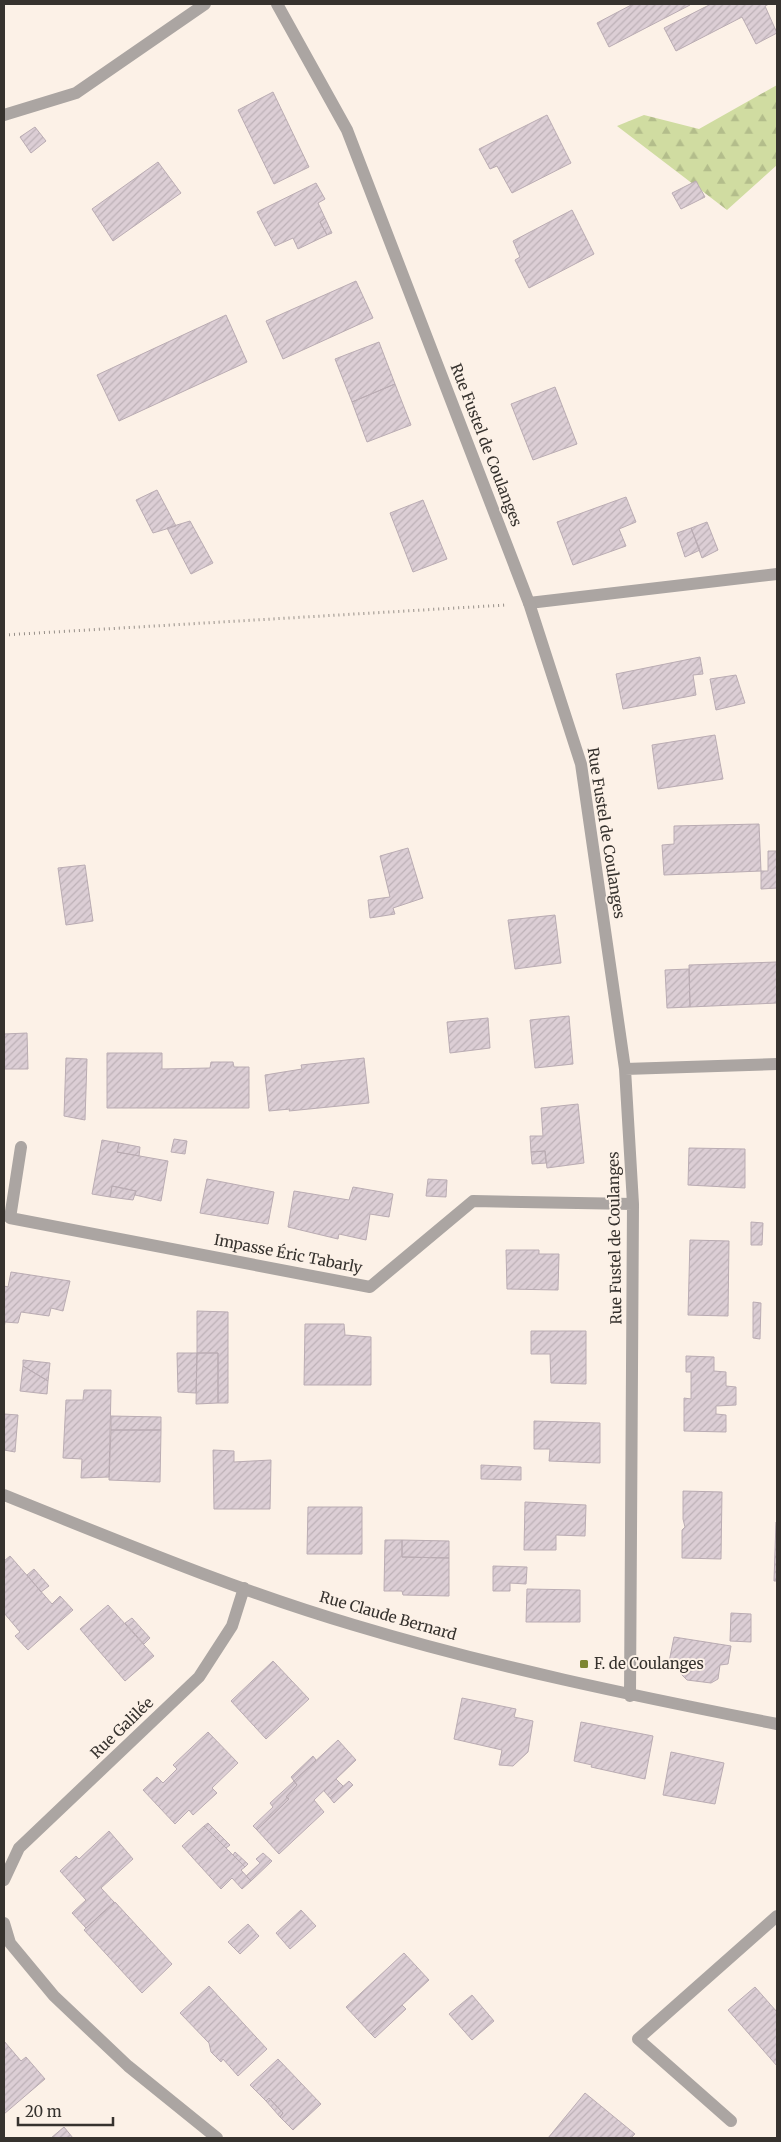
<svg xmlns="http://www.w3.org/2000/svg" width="781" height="2142" viewBox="0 0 781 2142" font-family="Merriweather,serif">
	<defs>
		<pattern id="forest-firs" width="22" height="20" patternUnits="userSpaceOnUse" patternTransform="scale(1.25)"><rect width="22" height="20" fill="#d0dca1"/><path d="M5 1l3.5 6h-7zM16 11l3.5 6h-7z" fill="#b3bd8b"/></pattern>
		<pattern id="building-hatch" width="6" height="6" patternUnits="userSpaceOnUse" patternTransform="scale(1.25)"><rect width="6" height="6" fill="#dcced5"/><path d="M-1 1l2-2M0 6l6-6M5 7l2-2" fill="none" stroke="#bdb1b7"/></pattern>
	</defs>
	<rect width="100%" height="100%" fill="#fcf1e7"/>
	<!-- forest -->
	<path fill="url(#forest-firs)" d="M777,85V165L727,210L617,126L644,115L699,129Z"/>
	<!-- building -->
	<path fill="url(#building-hatch)" stroke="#baacb3" d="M633,4H689L690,5L609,47L597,23Z
		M711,4H769L765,6L777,33L756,44L742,17L676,51L664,28Z
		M273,92L309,167L274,184L238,110Z
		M547,115L571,163L512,193L497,166L490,169L479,149Z
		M35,127L46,141L31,153L20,137Z
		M158,162L181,193L113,241L92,209Z
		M696,181L705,197L681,209L672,193Z
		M316,183L325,199L318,203L325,218L320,222L327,235L298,249L293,238L275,246L257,212Z
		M572,210L594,254L529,288L515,260L520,257L513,241Z
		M325,218L332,233L327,235L320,222Z
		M356,281L373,318L283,359L266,321Z
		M226,315L247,362L119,421L97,375Z
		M379,342L395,384L352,402L335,359Z
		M395,384L411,425L367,442L352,402Z
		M555,387L577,444L533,460L511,404Z
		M157,490L176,526L153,533L136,500Z
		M626,497L636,522L619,529L626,546L573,565L557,522Z
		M423,500L447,559L413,572L390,513Z
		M190,521L213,563L191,574L167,528Z
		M707,522L718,550L702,558L691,528Z
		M691,528L700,550L685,557L677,533Z
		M700,657L703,674L693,675L696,695L623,709L616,674Z
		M736,675L745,703L716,710L710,679Z
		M715,735L723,779L658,789L652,745Z
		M759,824L761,871L664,875L662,845L674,844V826Z
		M408,848L423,898L393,908L395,914L370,918L368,900L390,897L380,856Z
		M768,851H777V888L761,889V871H768Z
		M85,865L93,921L66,925L58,868Z
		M555,915L561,963L515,969L508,920Z
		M777,962V1003L690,1007L689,965Z
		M689,969L690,1007L667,1008L665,970Z
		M569,1016L573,1064L535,1068L530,1020Z
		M488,1018L490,1048L450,1053L447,1022Z
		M27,1033L28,1069H4V1034Z
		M107,1053H162V1069L210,1068L211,1062H233L234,1067H249V1108H107Z
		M66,1058L87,1059L85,1120L64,1116Z
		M364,1058L369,1103L289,1111L290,1109L269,1111L265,1075L302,1069L301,1065Z
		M578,1104L584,1163L547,1168L545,1151L531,1152L530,1136H543L541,1108Z
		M174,1139L187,1141L185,1154L171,1152Z
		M102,1140L119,1143L117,1152L168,1161L161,1201L135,1195L136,1191L112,1186L110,1197L92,1194Z
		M119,1143L140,1147L139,1156L117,1152Z
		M689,1148L745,1149V1188L688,1185Z
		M545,1151L546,1163L532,1164L531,1152Z
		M207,1179L274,1192L268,1224L200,1213Z
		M428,1179L447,1180L446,1197L426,1196Z
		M112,1186L136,1191L133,1200L110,1197Z
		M353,1187L393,1194L389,1217L370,1214L366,1240L339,1234L338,1239L288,1227L294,1191L349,1200Z
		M751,1222L763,1223L762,1245H751Z
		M690,1240L729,1241L728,1316L688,1315Z
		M506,1250H539V1254H559L558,1290L507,1289Z
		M11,1272L70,1281L63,1311L51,1308L49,1316L21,1312L18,1323L5,1322L4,1329V1286L8,1287Z
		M753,1302L761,1303L760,1339L753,1338Z
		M197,1311L228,1312V1403H218V1353H197Z
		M305,1324H344L345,1335L371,1337V1385H304Z
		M531,1331H586V1384L551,1383L550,1354H531Z
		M177,1353H197L196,1393L178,1392Z
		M197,1353H218V1403L196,1404Z
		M686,1356L714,1357V1371L726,1372V1386L736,1387V1405L716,1406V1414L726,1415V1432L684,1431V1398L691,1399V1372H686Z
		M23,1360L50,1363L48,1381L23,1366Z
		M23,1366L48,1381L47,1394L20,1391Z
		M84,1390H111L109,1477L81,1478L82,1459L63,1458L66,1400H83Z
		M4,1414L18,1415L15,1452L4,1450Z
		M111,1416L161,1417V1430H111Z
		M534,1421L600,1423V1463L549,1461L550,1449H534Z
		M111,1430H161L160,1482L109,1480Z
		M213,1450L234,1451V1462L271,1460L270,1509H214Z
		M481,1465L521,1467V1480L481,1479Z
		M683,1491L722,1492L721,1559L682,1558V1530L685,1527L683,1519Z
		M525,1502L586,1505L585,1536L556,1535V1550H524Z
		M308,1507H362V1554H307Z
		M776,1522H777V1581H774Z
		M385,1540H402V1557L449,1558V1596L403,1595L402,1591H384Z
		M402,1540L449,1541V1558L402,1557Z
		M10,1556L52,1604L60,1596L73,1610L28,1650L15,1636L20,1632L4,1613V1561Z
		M493,1566L527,1567L526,1584L510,1583V1591H493Z
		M34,1569L49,1586L41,1592L27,1575Z
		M527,1589L580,1590V1622H526Z
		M108,1605L154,1656L125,1681L80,1629Z
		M731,1613L751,1614V1642L730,1641Z
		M132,1618L150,1638L144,1644L125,1623Z
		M674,1637L731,1646L728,1664L720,1665L718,1679L711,1683L687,1680L681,1674L682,1669L668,1667Z
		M273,1661L309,1699L266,1739L231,1701Z
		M462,1698L516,1709L514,1717L533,1721L528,1752L513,1766L499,1765L502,1750L454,1739Z
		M581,1722L653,1736L645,1779L591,1767L592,1765L574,1761Z
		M208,1732L238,1763L212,1788L217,1793L193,1815L189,1810L175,1824L143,1790L157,1777L163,1783L177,1769L173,1765Z
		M338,1740L356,1760L314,1800L324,1812L279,1854L257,1830L289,1799L286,1797L297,1785L294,1781Z
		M671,1752L724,1763L715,1804L663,1795Z
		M313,1756L316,1760L294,1781L291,1777Z
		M336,1779L343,1786L330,1798L324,1791Z
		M294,1781L297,1785L286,1797L289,1799L257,1830L253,1826L273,1807L270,1803Z
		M349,1781L353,1785L334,1803L330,1798Z
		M208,1823L230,1845L226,1848L204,1826Z
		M204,1826L245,1867L241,1870L251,1881L242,1889L232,1878L221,1889L182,1846Z
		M109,1831L133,1859L101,1888L114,1902L86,1928L72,1913L86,1900L60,1871L76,1856L79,1859Z
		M235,1852L248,1864L245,1867L233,1855Z
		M263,1853L272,1861L251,1881L246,1876L260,1863L256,1859Z
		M115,1902L172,1964L142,1993L84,1930Z
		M301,1910L316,1926L290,1949L276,1933Z
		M248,1924L259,1936L240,1954L228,1942Z
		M404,1953L429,1980L371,2034L346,2007Z
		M209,1986L267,2049L238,2076L223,2059L221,2062L211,2052L209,2043L180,2013Z
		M755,1987L777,2012V2066L728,2010Z
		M472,1995L494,2021L472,2040L449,2014Z
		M402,2005L406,2009L375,2038L371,2034Z
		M4,2041L21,2061L26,2057L45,2079L4,2114Z
		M278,2059L321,2104L293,2130L280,2117L283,2113L269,2098L266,2101L250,2085Z
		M585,2093L635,2134L631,2138H548Z
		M269,2098L283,2113L280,2117L266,2101Z
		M64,2127L73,2138H51Z"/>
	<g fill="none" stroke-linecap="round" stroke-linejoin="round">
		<!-- path -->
		<path stroke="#958e87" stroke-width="3" stroke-dasharray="1 4" stroke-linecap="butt" d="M4,635L506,605"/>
		<!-- service -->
		<path stroke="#aba5a2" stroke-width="12" d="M529,603L777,574
			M731,2121L638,2039L777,1916"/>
		<!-- minor -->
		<path stroke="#aba5a2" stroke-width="12" d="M277,4L347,130L529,603L581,764L625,1069L633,1204L630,1696
			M4,115L76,93L205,4
			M625,1069L777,1064
			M21,1147L10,1218L370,1287L473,1201L633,1204
			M4,1495C119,1541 235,1590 354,1625C493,1667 635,1696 777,1724
			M4,1880L19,1848L199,1677L232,1626L244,1588
			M4,1923L10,1943L54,1996L128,2066L217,2138"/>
	</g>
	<!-- markers -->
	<rect fill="#7d8531" stroke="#fcf1e7" stroke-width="2" x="579" y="1659" width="10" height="10" rx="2.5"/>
	<g text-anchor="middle" stroke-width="4" stroke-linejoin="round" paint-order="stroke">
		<!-- street labels -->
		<g font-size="15" fill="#36322e" stroke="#fcf1e7">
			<text transform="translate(486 445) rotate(69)" y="5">Rue Fustel de Coulanges</text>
			<text transform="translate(606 833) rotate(81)" y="5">Rue Fustel de Coulanges</text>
			<text transform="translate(615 1238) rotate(-91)" y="5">Rue Fustel de Coulanges</text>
			<text transform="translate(288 1254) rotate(11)" y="5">Impasse Éric Tabarly</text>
			<text transform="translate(388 1616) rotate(16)" y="5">Rue Claude Bernard</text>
			<text transform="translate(122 1728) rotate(-44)" y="5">Rue Galilée</text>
		</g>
		<!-- poi labels -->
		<g font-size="15" fill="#36322e" stroke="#fcf1e7" text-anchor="start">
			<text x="594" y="1669">F. de Coulanges</text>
		</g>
	</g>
	<!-- border -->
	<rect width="781" height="2142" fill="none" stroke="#36322e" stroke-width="10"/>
	<!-- scale -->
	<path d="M18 2117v8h95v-8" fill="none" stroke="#36322e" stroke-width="2.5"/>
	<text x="25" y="2117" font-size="15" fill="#36322e" stroke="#fcf1e7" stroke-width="4" paint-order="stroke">20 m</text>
</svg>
